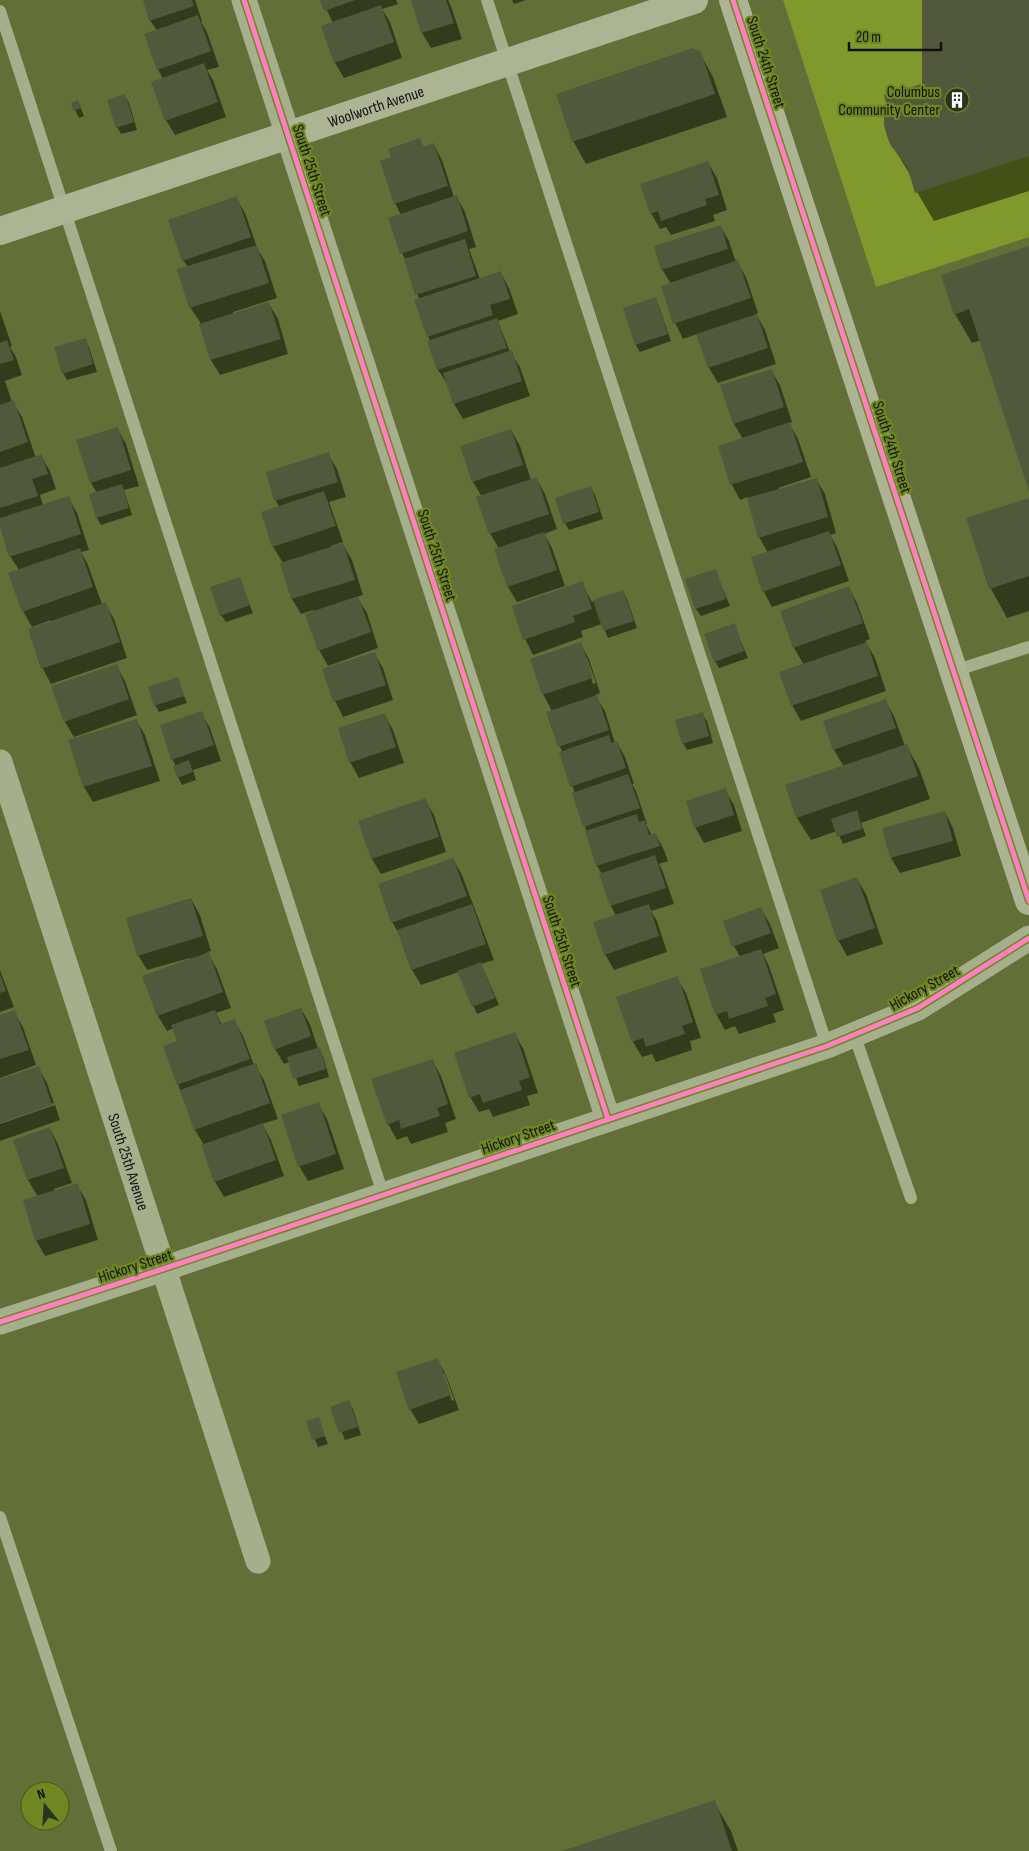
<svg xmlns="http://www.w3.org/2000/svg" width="1029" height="1851" viewBox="0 0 1029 1851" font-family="'Sofia Sans Condensed',sans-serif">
	<rect width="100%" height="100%" fill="#627038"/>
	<!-- green -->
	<path fill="#7f992c" d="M783,0H1029V237L876,287Z"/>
	<!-- shadow -->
	<path fill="#0007" fill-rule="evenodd" d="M144,0H195L202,21L201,22L207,32L219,67L207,70L213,80L226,117L175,135L166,120L163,79L158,69L157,31L150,20Z
		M322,0H396L398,4L382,9L390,22L402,58L344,78L335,63L333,23Z
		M448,0L451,6L462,39L431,48L422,33L412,1Z
		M512,0H526L514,4Z
		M923,0H1029V191L934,221L917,192L912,178L892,145L923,85Z
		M700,53L713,77L727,117L586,164L573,141Z
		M125,96L129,103L137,130L121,134L117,127Z
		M78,101L84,116L79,118L75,110Z
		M420,140L424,148L434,145L442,160L454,197L456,196L465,212L476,247L469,249L480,279L501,273L509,288L518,314L498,321L510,352L520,367L530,396L463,419L454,404L448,385L438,370L429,341H430L428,336L419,299L406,261L402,253L401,215L395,203L392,158Z
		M708,163L717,178L727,210L713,215L715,221L671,235L666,227L660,229L651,213Z
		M236,198L245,213L258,250L265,261L277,298L233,312V314L269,304L278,319L288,354L220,375L211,360L200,322L190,307L188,267L183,260Z
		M720,226L729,241L736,262H737L746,277L758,313L756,314L765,330L776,364L718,383L709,368L697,334L683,339L675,323L662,287L671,284L662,269Z
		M1029,247V488L981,340L972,343L955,314Z
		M655,299L659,306L671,341L640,352L636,345L624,309Z
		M0,311L12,346L10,347L16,357L22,375L5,381L12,402H13L22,417L36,458L41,456L50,471L56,489L40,495L43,505L68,497L77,513L89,550L81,552L88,565L102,604L105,603L114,619L127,658L51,684L43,669L29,630L51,622V620L32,627L23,611L19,570L10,556L0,526Z
		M85,340L89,347L97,372L67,380L63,373Z
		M771,370L780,385L792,422L789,423L798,439L811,477L778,488L779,490L816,479L825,494L836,533L830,535L837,547L849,581L772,607L764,592L752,558L768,553L759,537L748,497L740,500L732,485L719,447L743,439L734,424Z
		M117,428L126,444L139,486L124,490L132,515L101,525L97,518V493L91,483L78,441Z
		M511,430L520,446L531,480L536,478L545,494L557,529L544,534L552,548L565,586L517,602L508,587L495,550L499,549L490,533L482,497L473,482L461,447Z
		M328,454L337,469L346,497L329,502L343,542L331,546L332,548L343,545L352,560L363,595L357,597L367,613L378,648L328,666L319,650L314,610L301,614L292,599L283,563L273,547L262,513L279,507L276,501L267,473Z
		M591,488L595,495L603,519L569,530L565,523Z
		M1029,499V611L1007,618L991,589L968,519Z
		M715,570L730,606L701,616L696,609L687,579Z
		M239,579L253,613L226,622L221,615Z
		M582,583L592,602L623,591L627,599L637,628L608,638L602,624L581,631L583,637L533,655L525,639Z
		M849,588L857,603L870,639L865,641L875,658L886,691L801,721L792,705L804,665L794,648L781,612Z
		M734,625L748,658L719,668L715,661Z
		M580,643L589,659L600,693L595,695L605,711L615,743L617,742L625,757L634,784H632L636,791L647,824H646L652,836L656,835L664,850L668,861L659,864L663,872L674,904L651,911L657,921L667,952L614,970L605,954L616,916L611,906L602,874L597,866L575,793L560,753L562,752L548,712L552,711L543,694ZM585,658H587L596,683L593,684Z
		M374,653L383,668L393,700L343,717L335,701Z
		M116,665L125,681L137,715L74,737L75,739L65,722L53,687Z
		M177,679L187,703L159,712L155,705Z
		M885,700L894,716L905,746L906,745L919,768L930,799L861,823L866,836L843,844L837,831L811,840L797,818L787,786L844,767L834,750L825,722Z
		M201,713L210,728L221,761L193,770L196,780L182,785L178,777L176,766L172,759Z
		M384,714L393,730L404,763L359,778L350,762Z
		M702,714L707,721L713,743L687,750L683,743Z
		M136,720L145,735L160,781L93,802L84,787L69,741Z
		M725,790L734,805L742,831L704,843L695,827Z
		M425,800L434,815L446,852L381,874L372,859Z
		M945,812L953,828L961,856L900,873L891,858Z
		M453,859L462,875L494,960L481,964L499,1005L477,1014L459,972L421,985L412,970L401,937L392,922Z
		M857,879L866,894L883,944L847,956L838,940Z
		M191,899L200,915L211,951L207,952L217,969L231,1008L216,1013L222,1025L234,1020L243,1036L254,1065H255L264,1080L278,1119L262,1124L271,1140L284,1176L224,1197L215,1182L204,1145L195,1130L164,1047L179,1042L174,1028L167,1031L158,1016L191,960L190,958L147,970L138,955Z
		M761,909L770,924L779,948L763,954L769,966L784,1010L773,1014L776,1022L739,1034L735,1026L725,1030L716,1014L740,957L734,946Z
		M0,970L14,1007L0,1012Z
		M677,978L686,993L701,1038L690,1041L692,1050L656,1062L652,1054L642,1057L633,1042L618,998Z
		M301,1009L310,1024L318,1049L323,1056L329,1077L299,1086L290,1062L284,1064L275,1049Z
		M14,1012L23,1027L36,1065L0,1078V1017Z
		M514,1033L523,1048L538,1093L527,1096L530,1105L493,1117L489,1109L479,1112L470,1097Z
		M432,1060L441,1076L456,1119L445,1123L448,1132L411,1144L407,1136L397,1140L388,1124Z
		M38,1067L47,1083L54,1103L0,1121V1080Z
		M318,1104L327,1119L344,1169L308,1181L299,1166Z
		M55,1105L60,1120L0,1141V1124Z
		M50,1129L58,1144L72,1183L54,1189L55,1192L77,1185L86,1200L98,1240L45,1256L36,1240L38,1197L28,1180L14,1141Z
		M437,1359L446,1375L459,1410L419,1424L410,1409ZM442,1374H445L454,1400L452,1401Z
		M348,1402L353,1409L361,1435L345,1440L332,1408Z
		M318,1419L328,1444L318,1447L308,1422Z
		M714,1802L731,1831L738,1851H565Z"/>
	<!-- building -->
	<path fill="#51583b" d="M143,0H192L194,6L149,21Z
		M320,0H355L324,11Z
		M411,0H446L454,23L421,33Z
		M922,0H1029V156L915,193L907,166L891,146L887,136L884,125V114L887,106L884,95L922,84Z
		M381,5L394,42L334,63L321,26Z
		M198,15L211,51L157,70L144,34Z
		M693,48L701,52L715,94L572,142L556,94Z
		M204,63L218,102L165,121L151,82Z
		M125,94L134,122L116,128L107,100Z
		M78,100L81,108L73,111L71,103Z
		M420,138L423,147L434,143L448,186L394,204L380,161L391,157L388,149Z
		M708,161L719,195L705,199L707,205L661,221L658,211L650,214L640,184Z
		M457,195L468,231L400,254L388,218Z
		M237,196L251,237L182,261L168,220Z
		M721,225L728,249L661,270L654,246Z
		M465,239L476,276L415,295L404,259Z
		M257,245L269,283L189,308L177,269Z
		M1029,246V491L969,309L954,315L941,275Z
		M738,260L751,298L673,324L661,286Z
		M501,271L510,299L490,305L493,315L427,337L414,300Z
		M656,297L668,334L635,345L623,308Z
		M269,302L281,339L210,360L199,324Z
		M757,314L768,348L708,368L696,334Z
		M497,318L507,348L437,370L427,341Z
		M86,338L93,364L62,374L54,347Z
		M7,340L14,360L0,364V343Z
		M512,350L522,381L453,404L443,373Z
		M772,369L784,407L733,424L720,385Z
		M14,400L28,442L0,452V405Z
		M790,422L803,462L730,485L718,446Z
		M118,427L131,470L90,483L76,440Z
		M511,429L523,465L472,482L460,446Z
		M329,452L338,482L274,501L266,472Z
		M42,454L48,474L32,479L38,496L0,508V468Z
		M537,477L549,514L489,534L476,497Z
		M817,478L828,517L758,538L747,498Z
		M122,484L129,508L96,518L89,494Z
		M591,486L599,512L563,524L555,498Z
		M324,491L336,526L272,547L261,512Z
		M69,496L81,534L9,557L0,527V518Z
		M1029,498V576L989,589L966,518Z
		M829,531L841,565L762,592L751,557Z
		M544,532L557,570L507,587L494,549Z
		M343,543L355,580L291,599L280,563Z
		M80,548L93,587L22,612L8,573Z
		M716,569L726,599L695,609L685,579Z
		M240,577L250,605L220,616L210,587Z
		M583,581L592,609L573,616L575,622L523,640L512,606Z
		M849,586L863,623L793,648L780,611Z
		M623,590L634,621L603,631L593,600Z
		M358,596L371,632L318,651L305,614Z
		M106,602L120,642L41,669L28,629Z
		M735,623L744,651L714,662L704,634Z
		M581,642L593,678L542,695L530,659Z
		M867,642L878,676L791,706L779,672Z
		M375,652L386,685L333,702L322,669Z
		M117,664L129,699L64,722L51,686Z
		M178,677L184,696L154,706L148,687Z
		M597,695L609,730L558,747L546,712Z
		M886,699L896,728L833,750L823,721Z
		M202,711L214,745L171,760L160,725Z
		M703,712L709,736L682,744L675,720Z
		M385,713L396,747L349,763L338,728Z
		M137,719L152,766L83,787L68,740Z
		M609,735L611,743L617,741L626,768L570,787L559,752Z
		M907,744L918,776L796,818L785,785Z
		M189,760L193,772L177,778L173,766Z
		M628,774L640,808L583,827L572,793Z
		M726,788L734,815L694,828L686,801Z
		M426,798L439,837L371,859L358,821Z
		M857,810L862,829L837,837L831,819Z
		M945,811L953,841L890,858L882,828Z
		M637,814L639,822L645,820L649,835L656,833L660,846L596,866L585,831Z
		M655,855L666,888L610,906L599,874Z
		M453,858L467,896L391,923L378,884Z
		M857,877L875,928L837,941L820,890Z
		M191,898L203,936L137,956L126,918Z
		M472,904L486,944L411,970L397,930Z
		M649,904L659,936L604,955L593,922Z
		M761,907L771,933L732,947L723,921Z
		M761,949L776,994L765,998L768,1006L729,1019L727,1011L715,1015L700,969Z
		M209,952L223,992L157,1016L142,976Z
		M481,962L495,998L472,1007L457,971Z
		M0,974L6,991L0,993Z
		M678,976L693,1022L682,1026L685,1034L646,1047L643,1038L632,1042L616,997Z
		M301,1008L311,1036L274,1050L264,1021Z
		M15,1010L29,1050L0,1059V1015Z
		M215,1010L220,1024L235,1019L250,1059L177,1085L163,1046L177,1041L171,1025Z
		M515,1032L530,1077L519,1081L522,1090L483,1103L480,1094L469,1098L454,1053Z
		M320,1047L326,1069L293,1079L287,1057Z
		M433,1059L448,1104L437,1108L440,1116L401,1129L399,1120L387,1125L371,1079Z
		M256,1063L270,1103L194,1130L180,1090Z
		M39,1066L52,1105L0,1123V1079Z
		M319,1102L336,1154L298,1167L281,1115Z
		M263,1123L276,1160L214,1182L201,1145Z
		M50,1127L64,1168L27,1180L13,1140Z
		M78,1183L90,1224L35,1241L23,1200Z
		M438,1358L451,1395L409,1410L396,1372Z
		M349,1400L358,1427L339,1433L330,1407Z
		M319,1417L325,1436L312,1440L306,1421Z
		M715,1800L732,1851H562Z"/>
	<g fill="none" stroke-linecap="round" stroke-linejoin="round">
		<!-- lane -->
		<path stroke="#a6af8b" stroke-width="12" d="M487,0L827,1046
			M0,11L383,1194
			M954,671L1029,647
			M854,1034L911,1198
			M0,1517L111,1851"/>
		<!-- street -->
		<g stroke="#a6af8b" stroke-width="25">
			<path d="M244,0L608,1119"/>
			<path id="s1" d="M0,762L258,1561"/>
			<path d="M0,1322L163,1269L827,1046L918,1008L1029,938"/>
		</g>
		<!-- secondary -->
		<g stroke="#adb494" stroke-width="28">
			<path d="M733,0L1029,901"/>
			<path id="s2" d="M0,231L694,0"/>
		</g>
		<defs>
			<path id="cycleway" d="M244,0L608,1119
				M733,0L1029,901
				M0,1322L163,1269L827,1046L918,1008L1029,938"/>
		</defs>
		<!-- cycleway casing -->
		<use href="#cycleway" stroke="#6e8721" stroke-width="8"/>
		<!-- cycleway -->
		<use href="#cycleway" stroke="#ff80c0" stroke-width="5"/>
	</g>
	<!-- icons -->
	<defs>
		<symbol id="building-disc" viewBox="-11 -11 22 22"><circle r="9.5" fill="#2d321f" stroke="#6e8721"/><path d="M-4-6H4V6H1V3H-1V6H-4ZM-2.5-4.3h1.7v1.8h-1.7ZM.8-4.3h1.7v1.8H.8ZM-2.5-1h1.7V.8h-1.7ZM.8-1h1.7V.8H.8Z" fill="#fff"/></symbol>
	</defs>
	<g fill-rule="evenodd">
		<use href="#building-disc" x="943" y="86" width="28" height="28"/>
	</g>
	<g text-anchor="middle" stroke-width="4.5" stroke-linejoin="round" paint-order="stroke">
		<!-- street labels -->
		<g font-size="16" fill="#111" stroke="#6e8721">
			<text transform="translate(767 62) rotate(72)" y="6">South 24th Street</text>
			<text dy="6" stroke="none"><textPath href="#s2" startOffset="396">Woolworth Avenue</textPath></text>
			<text transform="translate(313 170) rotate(72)" y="6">South 25th Street</text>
			<text transform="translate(893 447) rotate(72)" y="6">South 24th Street</text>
			<text transform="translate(438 555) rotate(72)" y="6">South 25th Street</text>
			<text transform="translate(563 941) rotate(72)" y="6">South 25th Street</text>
			<text transform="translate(924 987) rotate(-29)" y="6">Hickory Street</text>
			<text transform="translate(518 1136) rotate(-19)" y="6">Hickory Street</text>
			<text dy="6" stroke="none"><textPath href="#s1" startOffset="420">South 25th Avenue</textPath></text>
			<text transform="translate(135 1265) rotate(-18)" y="6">Hickory Street</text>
		</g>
		<!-- poi labels -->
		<g font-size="16" fill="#111" stroke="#6e8721" text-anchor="end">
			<text x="940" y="97">Columbus<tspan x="940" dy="18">Community Center</tspan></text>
		</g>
	</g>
	<!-- north arrow -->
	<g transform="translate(45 1806) rotate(342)"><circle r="24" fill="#6e8721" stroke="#49581b"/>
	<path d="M0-4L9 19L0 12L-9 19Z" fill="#2d321f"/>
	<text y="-8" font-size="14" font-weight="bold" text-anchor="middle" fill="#111111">N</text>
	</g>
	<!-- scale -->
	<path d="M849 42v8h92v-8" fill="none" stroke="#111111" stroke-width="2.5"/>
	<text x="856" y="42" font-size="15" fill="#111111" stroke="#6e8721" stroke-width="4" paint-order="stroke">20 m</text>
</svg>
